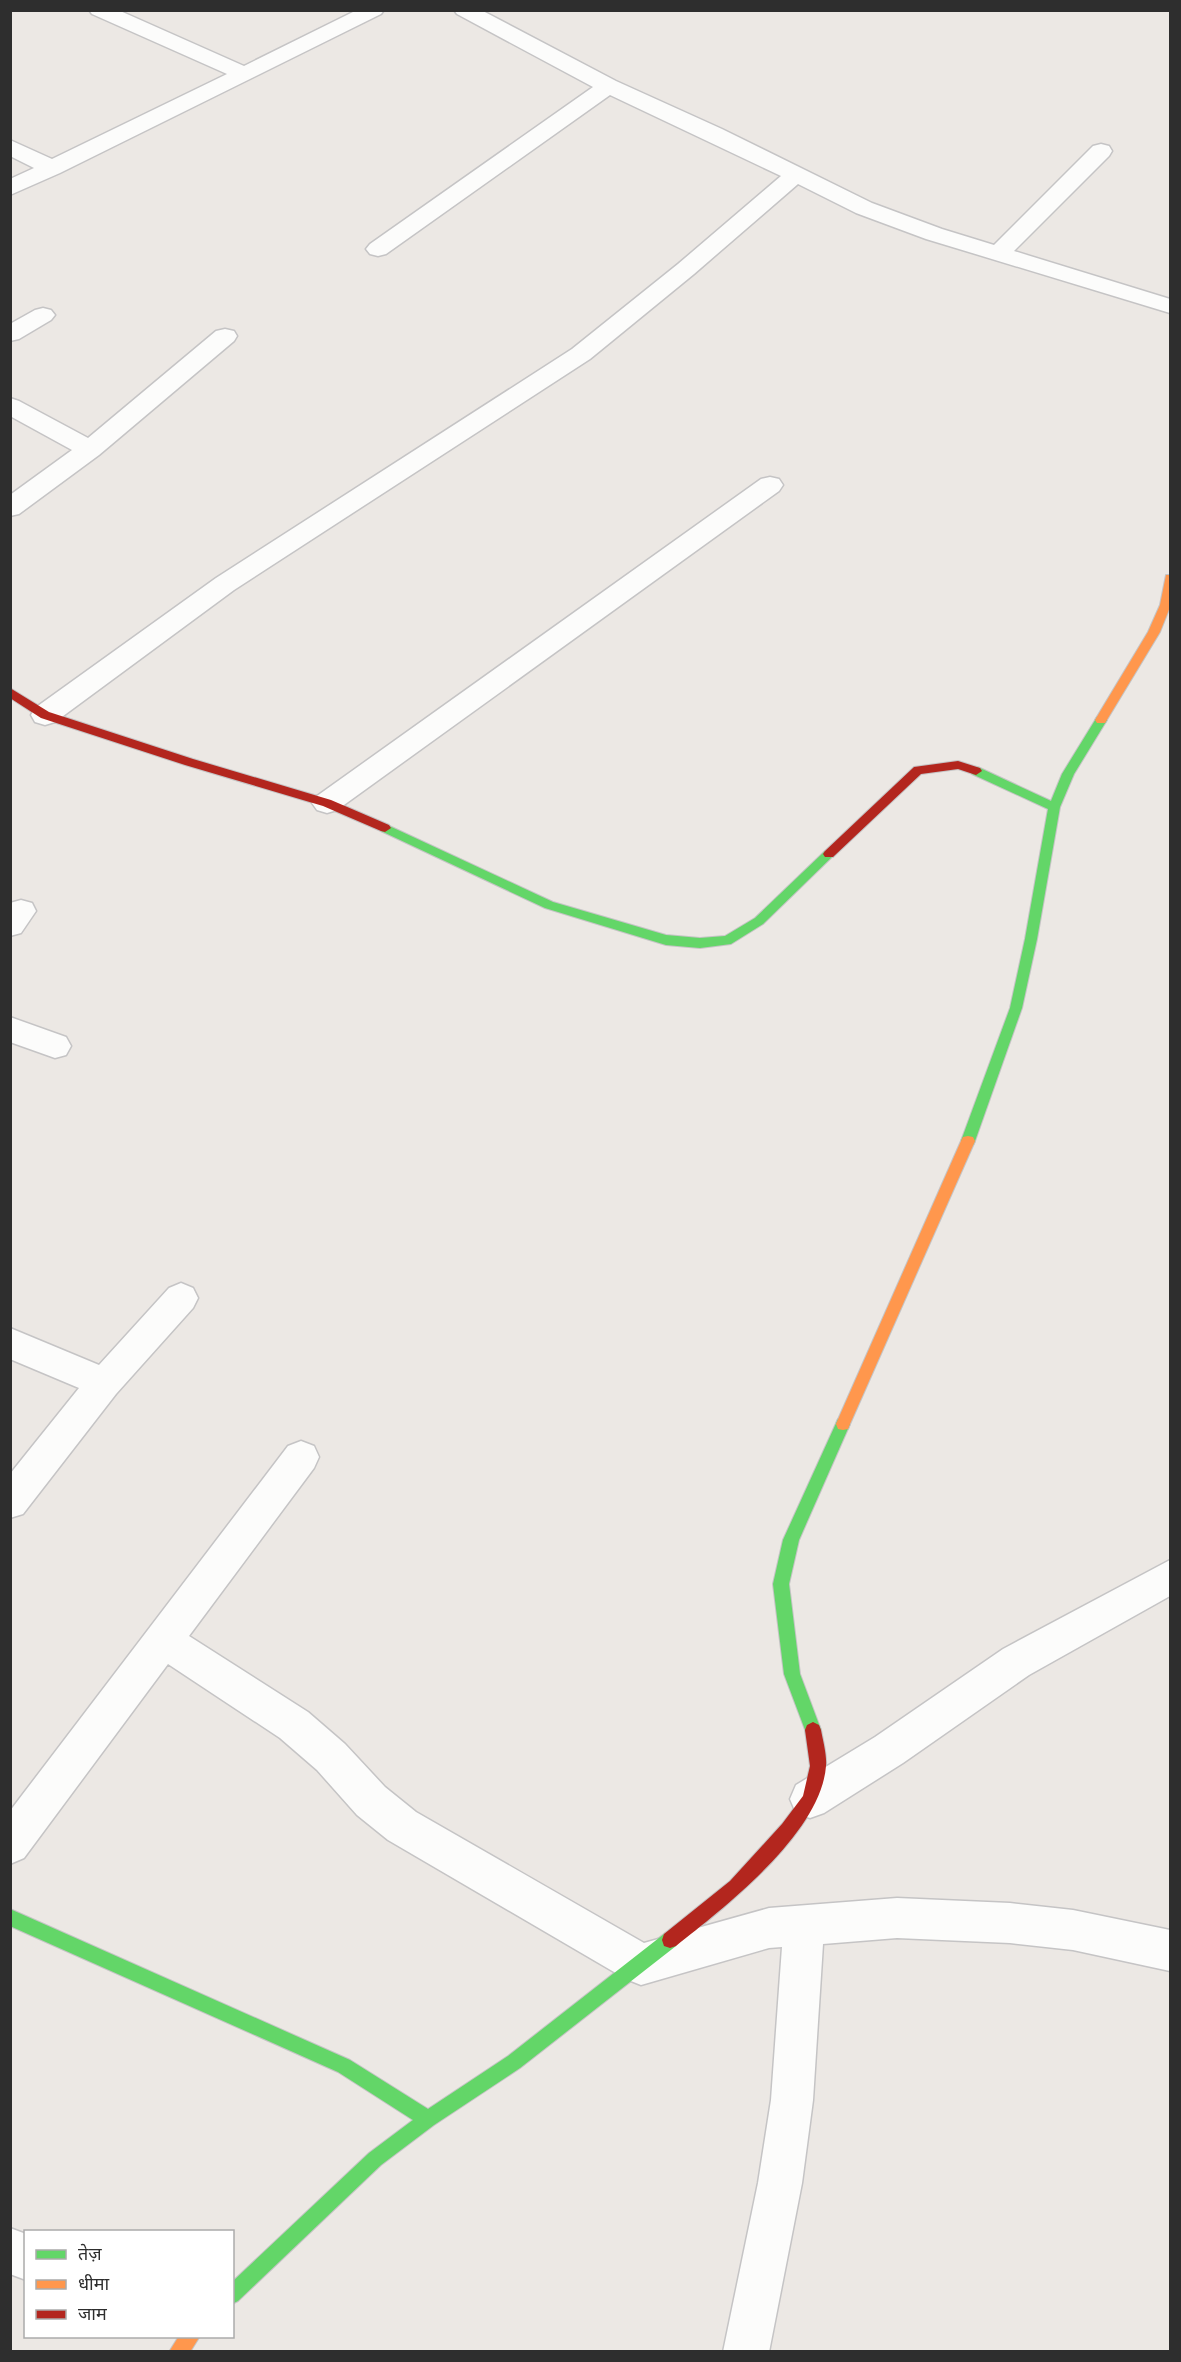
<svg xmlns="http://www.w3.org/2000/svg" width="1181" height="2362" viewBox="0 0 1181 2362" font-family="'PT Sans','Noto Sans Devanagari',sans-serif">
	<rect width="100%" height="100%" fill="#ece8e4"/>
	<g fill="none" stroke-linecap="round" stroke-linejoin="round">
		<defs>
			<path id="street" d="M89,10H118L244,66L357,10H384L381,14L60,173L10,195V179L34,168L10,156V140L52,159L227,74L92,14Z
				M454,10H481L616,81L722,129L872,203L942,229L994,245L1093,146L1101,144L1109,146L1112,151L1109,156L1014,251L1170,299V313L926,239L856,213L798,184L694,274L590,359L234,590L55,722L45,725L35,722L31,715L35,708L216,578L572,349L678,264L781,176L610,95L386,254L378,256L370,254L366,249L370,244L593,87L457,14Z
				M43,308L51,310L55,315L51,320L19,339L10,341V324L35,310Z
				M225,329L234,331L237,336L234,341L99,455L19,514L10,516V495L72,450L10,416V398L19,401L88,438L216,331Z
				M770,477L779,479L783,485L779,491L337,810L327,813L317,810L312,803L317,796L761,479Z
				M21,900L32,903L36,911L21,933L10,936V903Z
				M10,1017L66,1037L71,1046L66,1055L55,1058L10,1042Z
				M181,1283L193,1288L198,1298L193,1308L116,1394L23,1514L10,1518V1474L79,1388L10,1359V1328L99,1365L169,1288Z
				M301,1441L314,1446L319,1457L314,1468L189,1636L308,1712L345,1744L385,1787L416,1812L644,1943L769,1908L897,1898L1010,1903L1073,1910L1170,1930V1971L1073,1950L1010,1943L897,1938L823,1944L813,2100L802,2183L769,2352H723L758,2183L771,2100L782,1947L769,1948L641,1985L626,1979L388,1840L357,1815L317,1770L280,1738L168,1664L24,1858L10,1864V1811L288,1446Z
				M1170,1560V1596L1029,1675L903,1763L824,1813L810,1818L796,1813L790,1799L796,1785L875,1737L1003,1649Z
				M10,2228L26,2234V2280L10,2274Z"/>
			<path id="fast" d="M1101,716L1107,720L1074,774L1060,807L1037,939L1022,1008L975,1141L973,1145H963L961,1141L1010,1008L1025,939L1048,809L972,774L970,771L976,767L980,768L1051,801L1062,774L1097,717Z
				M385,824L553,902L666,935L700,938L725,936L755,918L825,851H833L835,854L763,924L731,944L700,948L666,945L545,908L381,831L379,828Z
				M843,1418L848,1419L850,1424L799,1540L789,1584L800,1674L821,1730L819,1735L813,1738L807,1735L784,1674L773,1584L783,1540L838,1419Z
				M10,1909L350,2060L428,2109L508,2056L664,1934L670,1932L676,1934L678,1940L676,1946L520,2068L434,2125L381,2165L238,2301L232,2304V2282L369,2153L413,2120L338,2072L10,1926Z"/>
			<path id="slow" d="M1166,575H1170V607L1160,632L1105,723H1097L1095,720L1148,632L1160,605Z
				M968,1136L973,1137L975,1141L850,1424L848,1429L843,1430L838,1429L836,1424L961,1141L963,1137Z
				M179,2336H200L190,2352H169Z"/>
			<path id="jam" d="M10,688L49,712L193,759L331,800L389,825L391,828L385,832L381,831L323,806L185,765L41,718L10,698Z
				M958,761L980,768L982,771L976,775L958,769L921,774L833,857H825L823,854L825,851L914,767Z
				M813,1722L819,1725L821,1730C823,1741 827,1755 826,1766C821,1833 725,1907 676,1946L670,1948L664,1946L662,1940L664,1934L730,1881L782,1824L803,1796L810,1766L805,1730L807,1725Z"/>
		</defs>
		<!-- street casing -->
		<use href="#street" stroke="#c5c4c5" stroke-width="3"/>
		<!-- fast casing -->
		<use href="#fast" stroke="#c5c4c5" stroke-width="2"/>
		<!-- slow casing -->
		<use href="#slow" stroke="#c5c4c5" stroke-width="2"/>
		<!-- jam casing -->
		<use href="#jam" stroke="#c5c4c5" stroke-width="2"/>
		<!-- street -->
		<use href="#street" fill="#fcfcfb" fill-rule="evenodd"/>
		<!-- fast -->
		<use href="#fast" fill="#63d668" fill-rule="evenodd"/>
		<!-- slow -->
		<use href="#slow" fill="#ff974d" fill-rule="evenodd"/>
		<!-- jam -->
		<use href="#jam" fill="#b3261e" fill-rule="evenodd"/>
	</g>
	<!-- border -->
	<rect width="1181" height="2362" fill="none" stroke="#2e2e2e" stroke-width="24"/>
	<!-- legend -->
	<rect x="24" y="2230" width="210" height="108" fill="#ffffff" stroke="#ababab" stroke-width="1.5"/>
	<rect x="36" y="2250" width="30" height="9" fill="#63d668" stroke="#ababab" stroke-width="1.5"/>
	<text x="78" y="2260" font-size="18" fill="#2e2e2e">तेज़</text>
	<rect x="36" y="2280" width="30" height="9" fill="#ff974d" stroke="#ababab" stroke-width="1.5"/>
	<text x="78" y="2290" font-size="18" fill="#2e2e2e">धीमा</text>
	<rect x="36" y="2310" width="30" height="9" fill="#b3261e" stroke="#ababab" stroke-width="1.5"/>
	<text x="78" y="2320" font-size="18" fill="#2e2e2e">जाम</text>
</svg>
